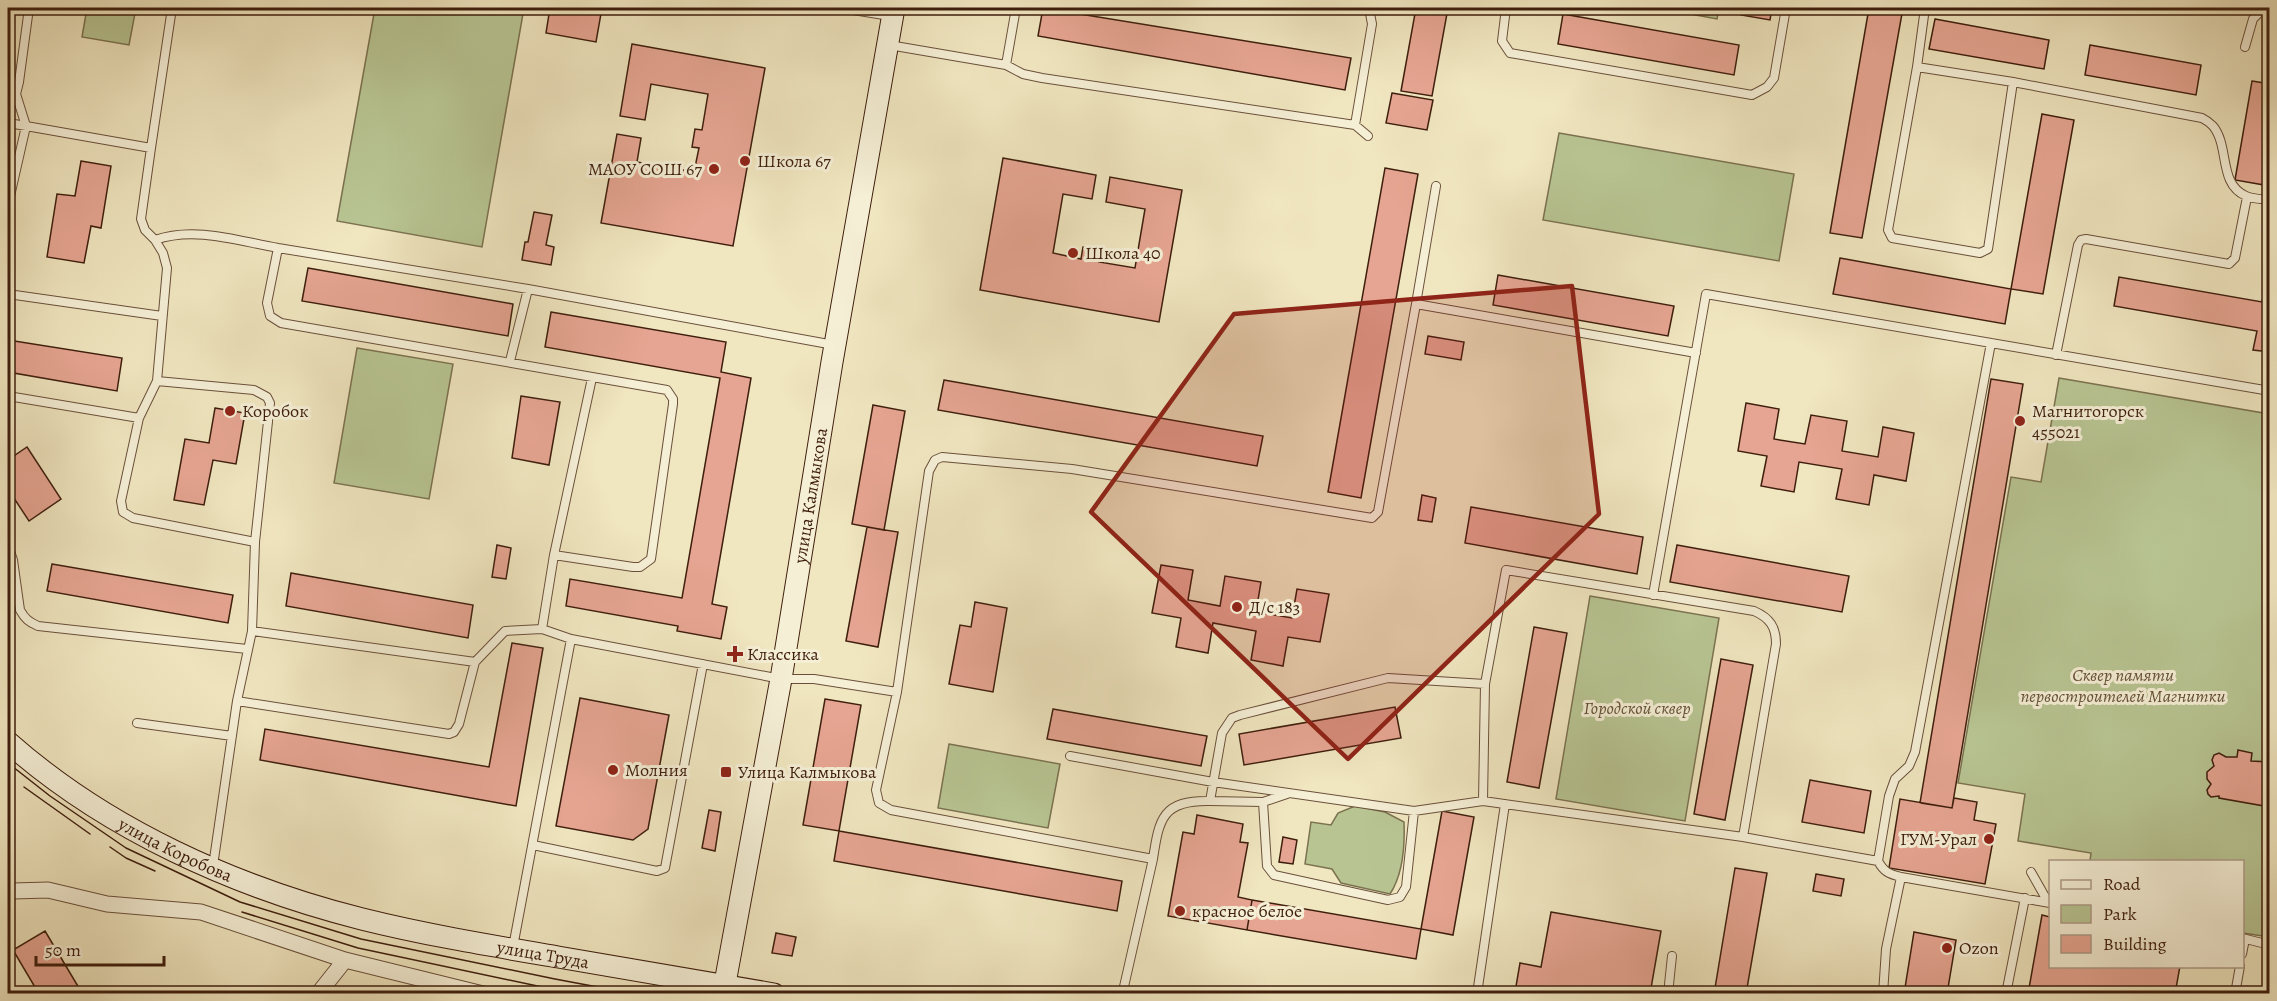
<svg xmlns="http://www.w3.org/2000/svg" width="2277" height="1001" viewBox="0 0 2277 1001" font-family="Alegreya,serif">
	<rect width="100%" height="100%" fill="#f0e6c0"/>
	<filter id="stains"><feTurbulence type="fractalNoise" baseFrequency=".00333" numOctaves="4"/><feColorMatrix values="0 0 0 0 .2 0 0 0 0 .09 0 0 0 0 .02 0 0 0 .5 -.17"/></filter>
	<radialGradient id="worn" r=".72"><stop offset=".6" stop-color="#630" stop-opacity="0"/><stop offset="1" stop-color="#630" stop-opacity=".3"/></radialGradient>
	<!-- green -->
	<path fill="#b8c593" stroke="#7b7250" stroke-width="1.5" d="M87,8H136L129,45L82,37Z
		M375,8H524L482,247L337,221Z
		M1657,8H1719L1717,19Z
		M1559,133L1794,174L1779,261L1543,220Z
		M357,348L453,364L429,499L334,483Z
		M2059,378L2269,414V937L2243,933L2242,862L2090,861L2091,853L2018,841L2025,794L1958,783L2011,477L2041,482Z
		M1590,596L1719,618L1685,821L1556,799Z
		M949,744L1060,764L1048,828L938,808Z
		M1355,806L1385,812L1404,822C1405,846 1403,874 1390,894L1341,883L1332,869L1305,864L1311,822L1331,825L1338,813Z"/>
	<!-- building -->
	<path fill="#e6a592" stroke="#3e1e0d" stroke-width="1.5" d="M550,8H602L596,42L546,33Z
		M1043,8L1351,58L1345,90L1038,36Z
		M1416,8H1448L1432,96L1401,91Z
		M1743,8H1772L1770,20L1741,15Z
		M1869,8H1903L1862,238L1830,233Z
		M1563,14L1739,45L1734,75L1558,44Z
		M1935,19L2049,40L2044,69L1929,49Z
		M2270,43V84L2263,83Z
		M632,44L765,68L733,246L601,223L617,134L641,138L637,162L694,172L699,148L692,147L695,129L702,130L708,94L651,84L645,120L620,116Z
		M2090,45L2201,65L2196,95L2085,75Z
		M2252,81L2270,84V186L2235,180Z
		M1392,93L1433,100L1427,130L1386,123Z
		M2042,114L2074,120L2043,294L2011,289Z
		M1003,158L1096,175L1092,199L1063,194L1053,253L1081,259L1083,247L1101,250L1099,262L1135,268L1145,209L1106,202L1110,177L1182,190L1159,322L980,290Z
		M81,161L111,166L101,228L91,226L84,263L47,257L57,194L75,196Z
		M1385,168L1418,174L1361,498L1328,492Z
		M534,212L552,215L546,245L554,247L551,265L522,260L525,242H528Z
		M1840,258L2011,289L2005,324L1833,294Z
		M2270,258V352L2253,350L2257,331L2114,306L2119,277L2262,302Z
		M308,268L513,304L508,336L302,301Z
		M1498,275L1674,306L1668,336L1493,305Z
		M551,312L726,342L721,372L751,378L712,604L727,607L721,639L677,631L678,626L566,606L570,579L682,598L720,378L545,347Z
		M1428,336L1464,342L1461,360L1425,354Z
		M8,340L122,358L117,391L8,372Z
		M1991,379L2023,384L1952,808L1920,803Z
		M944,380L1263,436L1257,466L938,410Z
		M521,396L560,402L549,465L512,458Z
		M1746,403L1779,409L1774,439L1805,444L1811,415L1847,421L1842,451L1878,457L1883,427L1914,433L1906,481L1874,475L1869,505L1836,499L1842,469L1799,462L1794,492L1761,486L1767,456L1738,451Z
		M873,405L905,411L884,530L852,524Z
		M215,408L245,413L236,464L213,460L204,505L174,500L185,439L209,443Z
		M27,447L61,499L29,521L8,489V460Z
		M1422,495L1436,498L1432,522L1418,520Z
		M1471,507L1643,537L1637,574L1465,543Z
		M867,527L898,532L878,647L846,641Z
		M497,545L511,548L506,579L492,577Z
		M1677,545L1849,576L1842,612L1670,582Z
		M52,564L233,595L228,623L47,591Z
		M1161,565L1193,570L1188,600L1220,606L1225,576L1261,582L1256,612L1292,618L1297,589L1329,594L1320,642L1288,637L1283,666L1251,660L1256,631L1213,623L1208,653L1176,647L1181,618L1152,613Z
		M291,573L473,605L468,638L286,606Z
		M975,602L1007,608L993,692L949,684L960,625L971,627Z
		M1534,627L1567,633L1539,788L1507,782Z
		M512,643L543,648L516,806L260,760L265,729L489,767Z
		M1721,659L1753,665L1725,820L1694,814Z
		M580,698L669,715L648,829L633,840L556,826Z
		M825,699L861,705L839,831L803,825Z
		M1395,707L1401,738L1244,765L1239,734Z
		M1053,709L1207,736L1201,766L1047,739Z
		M2238,750L2252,753L2251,761L2270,762V807L2219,798V796L2211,797L2208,794L2207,790L2211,784L2207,779V772L2214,766L2212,760L2214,755L2219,753L2226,757H2237Z
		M1810,780L1871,791L1864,833L1802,822Z
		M1954,798L1977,802L1974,820L1996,824L1985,884L1889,868L1900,799L1952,808Z
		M709,810L721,812L715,851L702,848Z
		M1442,811L1474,817L1453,935L1421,929Z
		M1197,815L1243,824L1240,842L1248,843L1238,897L1252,900L1247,930L1168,916L1183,832L1194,834Z
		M839,831L1122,881L1117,911L834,861Z
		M1283,837L1297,840L1293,864L1279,862Z
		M1735,868L1767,873L1746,994H1714Z
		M1816,874L1844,879L1841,896L1813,891Z
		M1252,900L1421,929L1416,959L1247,930Z
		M1551,912L1661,931L1650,994L1515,992L1520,963L1541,967Z
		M2042,915L2050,917V966H2180L2175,994H2028Z
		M45,931L82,993L80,994H39L13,950Z
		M1914,932L1956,940L1947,994H1904Z
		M776,933L796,937L792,956L772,953Z"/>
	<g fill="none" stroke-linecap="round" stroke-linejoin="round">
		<defs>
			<path id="lane" d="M841,8L890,16
				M1506,8L1502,41L1510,53L1752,95L1767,87L1774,78L1786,8
				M1925,8L1917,67L1888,230L1892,238L1980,253L1988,249L2013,82L2202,118C2206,120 2210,123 2213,126C2230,147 2218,184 2246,196C2253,199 2262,199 2270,200
				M889,45L1006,65L1023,74L1042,78L1355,125L1368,136
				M2245,47L2253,19L2264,8
				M1006,65L1016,8
				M1917,67L2013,82
				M8,92L16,94L26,126L151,148L141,219L145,230L155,240L163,253L167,268L157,381L139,418L8,396
				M16,94L19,82L29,8
				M8,123L26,126L8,205
				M1355,125L1372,24L1369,8
				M151,148L172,8
				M155,240C195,226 238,241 278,248
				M8,294L162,316
				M1416,304L1436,186
				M834,345L528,289L278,248L267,303L270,316L281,323L667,390L673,399V404L651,559L640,567H633L554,555L542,629L571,639L781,679H814L897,692L929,471L935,460L942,457L1072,469L1372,518L1378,512L1416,304L1696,353
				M2056,355L2078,245L2081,240L2086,239L2229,264L2235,258L2247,197
				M510,361L528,289
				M157,381L254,390L267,397L270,403L255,542L252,631
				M139,418L121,501L123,512L133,518L255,542
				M8,545L13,560L20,610C25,619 29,622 38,626L247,649
				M554,555L592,378
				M1653,595L1706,294L2270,391
				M475,662L252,631L237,701L449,734L454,732L459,724L475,662L505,631L542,629
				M897,692L876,790L879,803L891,810L1153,859C1159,818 1163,800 1210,801
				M137,723L232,736
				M1070,756L1213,782L1414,811L1483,801L1743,837L1878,861C1884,872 1889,874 1901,877L1886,949L1883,994
				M1483,801L1485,684L1506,570L1754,611C1770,618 1776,627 1776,644L1743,837
				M1263,802L1287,794
				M1414,811L1406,887L1400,897L1388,900L1274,875L1267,866L1263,802L1210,801L1222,733L1232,718L1240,715L1388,678L1485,684
				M533,845L657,871L665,868L703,664
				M1878,861L1889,796L1895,779L1909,766L1915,752L1991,343
				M213,866L237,701
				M2031,872L2048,902
				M1901,877L2050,903
				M2242,938L2270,945
				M513,947L571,639
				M2242,954L2245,939
				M1123,991L1135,994
				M1113,994L1123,991L1153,859
				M1477,994L1505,804
				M1668,994L1672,956
				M2006,994L2025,898
				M2235,994L2240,966"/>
			<path id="street" d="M8,894L13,891L48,890L107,904L201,912L345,960L483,994
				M318,994L345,960"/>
			<g id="secondary">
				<path id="s1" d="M8,742C106,829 235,887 362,919C426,935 493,946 558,957C630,970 702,982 774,994"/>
				<path id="s2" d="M723,994L781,679L832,362L894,8"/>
			</g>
		</defs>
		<!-- lane casing -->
		<use href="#lane" stroke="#6a503a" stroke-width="10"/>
		<!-- street casing -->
		<use href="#street" stroke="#6a503a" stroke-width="17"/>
		<!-- secondary casing -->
		<use href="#secondary" stroke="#3e1e0d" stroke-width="23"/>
		<!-- lane -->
		<use href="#lane" stroke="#f5efd6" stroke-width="8"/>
		<!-- street -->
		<use href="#street" stroke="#f5efd6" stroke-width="15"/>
		<!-- secondary -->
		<use href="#secondary" stroke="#f5efd6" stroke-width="21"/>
		<!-- tram -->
		<path stroke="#3e1e0d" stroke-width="1.5" d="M8,763L50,796L126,848L240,902L361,939L555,979L635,994
			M24,787L90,834
			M110,847L126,858L155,871
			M242,912L358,948L547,988L581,994"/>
	</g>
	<!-- marked area -->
	<path fill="#8f2418" fill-opacity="0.2" stroke="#8f2418" stroke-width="4.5" stroke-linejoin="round" d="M1572,286L1599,514L1348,759L1091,512L1234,314Z"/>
	<!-- markers -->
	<g fill="#8f2418" stroke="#f5efd6" stroke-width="2">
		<circle cx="745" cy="161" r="6"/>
		<circle cx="714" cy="169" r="6"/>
		<circle cx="1073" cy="253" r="6"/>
		<circle cx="230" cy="411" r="6"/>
		<circle cx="2020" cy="421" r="6"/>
		<circle cx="1237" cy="607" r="6"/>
		<path d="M732 645h6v6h6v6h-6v6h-6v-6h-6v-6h6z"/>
		<circle cx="613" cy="770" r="6"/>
		<rect x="720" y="766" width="12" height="12" rx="3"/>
		<circle cx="1989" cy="839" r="6"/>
		<circle cx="1180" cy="911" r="6"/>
		<circle cx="1947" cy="948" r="6"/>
	</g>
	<g text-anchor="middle" stroke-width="6" stroke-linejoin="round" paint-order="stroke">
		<!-- poi labels -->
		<g font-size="18" fill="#3e1e0d" stroke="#f5efd6" text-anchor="start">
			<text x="757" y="167">Школа 67</text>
			<text x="702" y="175" text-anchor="end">МАОУ СОШ 67</text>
			<text x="1085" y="259">Школа 40</text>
			<text x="242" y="417">Коробок</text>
			<text x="2032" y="417">Магнитогорск<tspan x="2032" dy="21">455021</tspan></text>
			<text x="1249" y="613">Д/с 183</text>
			<text x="747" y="660">Классика</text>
			<text x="625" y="776">Молния</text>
			<text x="738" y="778">Улица Калмыкова</text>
			<text x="1977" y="845" text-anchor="end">ГУМ-Урал</text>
			<text x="1192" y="917">красное белое</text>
			<text x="1959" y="954">Ozon</text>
		</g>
		<!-- street labels -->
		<g font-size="18" fill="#3e1e0d" stroke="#f5efd6">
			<text dy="6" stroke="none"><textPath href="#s2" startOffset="506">улица Калмыкова</textPath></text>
			<text dy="6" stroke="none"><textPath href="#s1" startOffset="200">улица Коробова</textPath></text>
			<text dy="6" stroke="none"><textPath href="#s1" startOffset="584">улица Труда</textPath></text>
		</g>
		<!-- park labels -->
		<g font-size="18" font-style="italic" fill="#635035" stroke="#f5efd6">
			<text x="2123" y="681">Сквер памяти<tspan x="2123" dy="21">первостроителей Магнитки</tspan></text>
			<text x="1637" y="714">Городской сквер</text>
		</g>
	</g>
	<!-- margin -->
	<rect width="2277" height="1001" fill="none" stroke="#f0e6c0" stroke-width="30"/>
	<rect x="9" y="9" width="2259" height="983" fill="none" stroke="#3e1e0d" stroke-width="3"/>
	<rect x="15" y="15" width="2247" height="971" fill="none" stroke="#3e1e0d" stroke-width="1.5"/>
	<!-- legend -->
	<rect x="2049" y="860" width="195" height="108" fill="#f5efd6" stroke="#ac9b86" stroke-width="1.5"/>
	<rect x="2061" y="880" width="30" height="9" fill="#f5efd6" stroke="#ac9b86" stroke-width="1.5"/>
	<text x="2103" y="890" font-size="18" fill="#3e1e0d">Road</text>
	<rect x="2061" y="905" width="30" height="18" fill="#b8c593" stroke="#ac9b86" stroke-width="1.5"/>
	<text x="2103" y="920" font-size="18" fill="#3e1e0d">Park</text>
	<rect x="2061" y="935" width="30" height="18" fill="#e6a592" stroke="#ac9b86" stroke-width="1.5"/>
	<text x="2103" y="950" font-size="18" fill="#3e1e0d">Building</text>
	<!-- scale -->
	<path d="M36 956v9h128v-9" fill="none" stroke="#3e1e0d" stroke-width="3"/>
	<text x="45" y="956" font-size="18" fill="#3e1e0d" stroke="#f5efd6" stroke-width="4.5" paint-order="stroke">50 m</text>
	<rect width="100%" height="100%" filter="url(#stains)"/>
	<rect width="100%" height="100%" fill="url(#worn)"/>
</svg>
